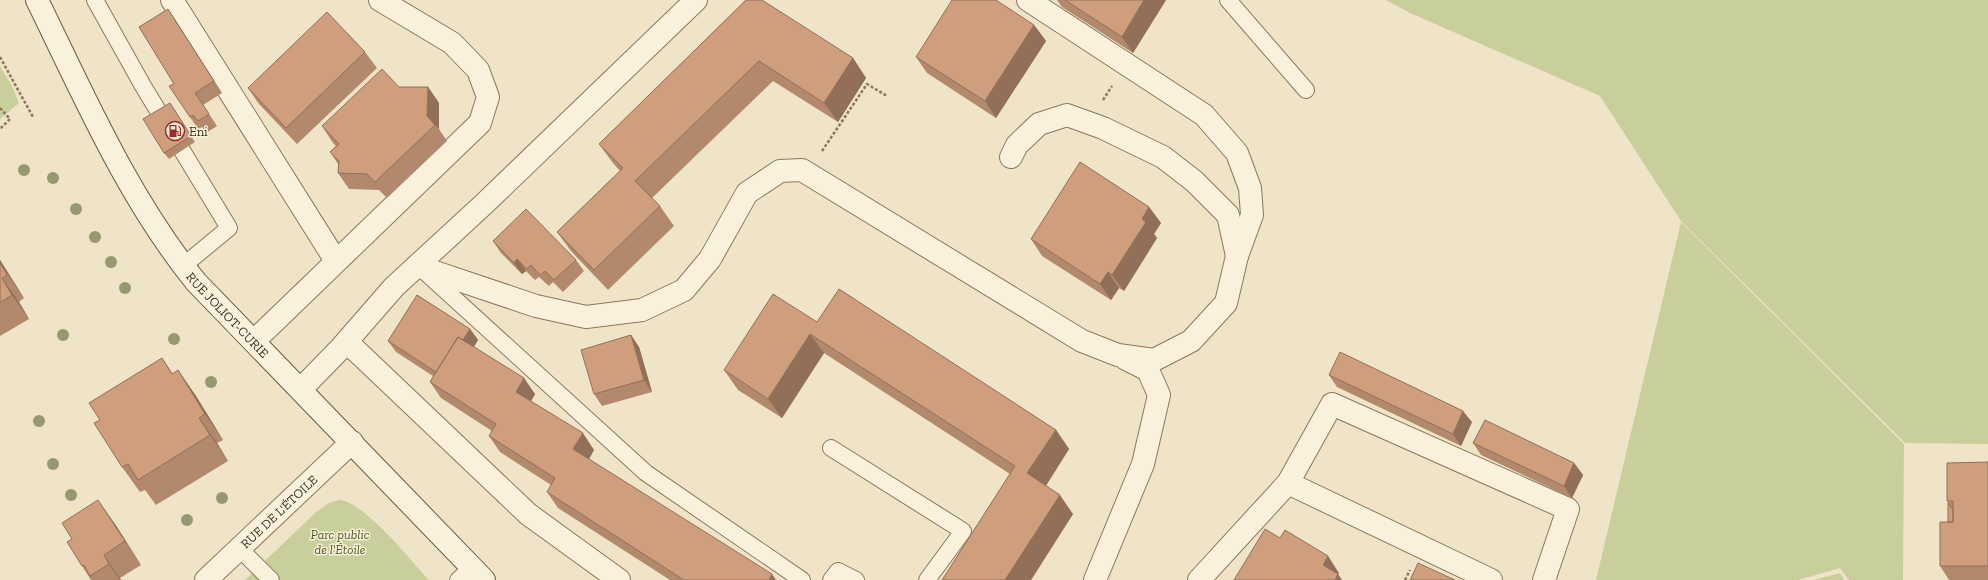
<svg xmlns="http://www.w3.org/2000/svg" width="1988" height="580" viewBox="0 0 1988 580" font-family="'Zilla Slab',serif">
	<rect width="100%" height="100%" fill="#f0e4c8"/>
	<!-- green -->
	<path fill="#c9cf9b" d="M1386,0H1988V444L1905,443L1681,221L1600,96L1410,13Z
		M0,66L12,86L19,103L0,119Z
		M1681,222L1904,444L1903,580H1849L1840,568L1798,580H1596Z
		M339,500C364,501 411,561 429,580H245L316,512L329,503Z
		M1840,573L1844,580H1814Z"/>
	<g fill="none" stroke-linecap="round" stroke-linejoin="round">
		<defs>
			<path id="lane" d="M95,0L143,86L229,228L183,266
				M1228,0L1306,90
				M423,270L646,473L802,580
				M831,448L963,531L927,580
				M239,548L271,580
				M458,580L472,567
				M831,580L838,571L856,580"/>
			<g id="street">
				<path d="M172,0L336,261"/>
				<path d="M1028,0L1204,115L1237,153L1250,188L1252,215L1237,256"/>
				<path d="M417,266L536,306L586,317L642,310L684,290L710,259L747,193L780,171L802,170L1082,341L1118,355L1154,360L1191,341L1226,303L1237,256L1228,215L1194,181L1163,157L1103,128L1067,115L1039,124L1017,145L1011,157"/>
				<path d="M254,341L480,123L488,97L478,70L452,43L380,0"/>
				<path d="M347,342L528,514L619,580"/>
				<path d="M301,389L340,349L394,287L484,204L696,0"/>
				<path d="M1288,483L1491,580"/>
				<path id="s1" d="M206,580L352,442"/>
				<path d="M1095,580L1143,464L1159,395L1148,370L1126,359"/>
				<path d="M1199,580L1288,483L1332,404L1568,509L1544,580"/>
			</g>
			<g id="secondary">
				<path id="s2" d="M37,0C84,96 128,198 196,282L484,580"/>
			</g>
		</defs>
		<!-- lane casing -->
		<use href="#lane" stroke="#8d765c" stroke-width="18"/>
		<!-- street casing -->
		<use href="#street" stroke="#8d765c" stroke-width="24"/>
		<!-- secondary casing -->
		<use href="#secondary" stroke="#6f573f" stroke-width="24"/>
		<!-- path -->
		<path stroke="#8d765c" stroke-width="2.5" stroke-dasharray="3 2" stroke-linecap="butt" d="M0,57L33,117
			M1103,100L1112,86
			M0,108L10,119L0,129
			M822,151L867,84L887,96
			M1405,580L1410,570"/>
		<!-- lane -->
		<use href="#lane" stroke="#faf1dc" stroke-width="16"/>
		<!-- street -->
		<use href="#street" stroke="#faf1dc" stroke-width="22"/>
		<!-- secondary -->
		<use href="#secondary" stroke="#faf1dc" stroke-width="22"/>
	</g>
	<!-- trees -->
	<g fill="#96986f">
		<circle cx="24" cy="170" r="6"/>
		<circle cx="53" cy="178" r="6"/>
		<circle cx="76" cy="209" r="6"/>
		<circle cx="95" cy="237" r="6"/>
		<circle cx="111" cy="262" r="6"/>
		<circle cx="125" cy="288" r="6"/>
		<circle cx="63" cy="335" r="6"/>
		<circle cx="174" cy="339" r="6"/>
		<circle cx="211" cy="382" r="6"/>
		<circle cx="39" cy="421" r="6"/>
		<circle cx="53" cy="464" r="6"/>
		<circle cx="71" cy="495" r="6"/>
		<circle cx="222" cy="498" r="6"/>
		<circle cx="187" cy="520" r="6"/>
	</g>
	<!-- wall -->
	<path fill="#b2896c" d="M746,0L853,58L866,78L838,122L773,81L652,198L660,206L674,226L608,290L571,251L557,232L620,171L613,163L599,144Z
		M1057,0H1166L1133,53L1062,7Z
		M168,9L176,21L222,93L203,105L217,126L206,133L202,127L198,129L190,117L174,84Z
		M1034,25L1046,41L996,118L927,73L916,57Z
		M365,52L377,68L297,144L259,104L248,88Z
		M399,87H428L439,103V129L447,141L387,198L379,190L349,189L338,173V164L330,152L336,146L333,143L322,126Z
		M170,103L195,142L169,159L164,153Z
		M1149,207L1161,223L1154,234L1157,238L1124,291L1119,288L1111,300L1042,256L1031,239Z
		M493,241L576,260L584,271L563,292L553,282L549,286L539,277L535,280L526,271L522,274L501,253Z
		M0,260L24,298L19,302L29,319L0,336Z
		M817,322L1056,430L1069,449L1046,486L1073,514L1031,580H942L1010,474L824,353L782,418L738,390L724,370Z
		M470,329L478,340L474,347L535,394L531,401L594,450L589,459L776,580H670L558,508L547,492L551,485L500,452L489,436L492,431L441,398L430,382L433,376L396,352L388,341Z
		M631,335L639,347L652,392L602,406L594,394Z
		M162,358L173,374L178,370L196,396L223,440L217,443L228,461L156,505L145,490L140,492L122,467Z
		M1329,375L1472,422L1461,446L1337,387Z
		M1473,443L1574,463L1583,475L1572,498L1481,455Z
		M1988,462V580H1949L1940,566L1948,522V503L1947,501Z
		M115,524L141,565L120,578L121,580H91L82,566Z"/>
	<!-- shaded-wall -->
	<path fill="#916f58" d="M1144,0H1166L1133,53L1122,37Z
		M168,9L176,21L222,93L214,81Z
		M1034,25L1046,41L996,118L985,101Z
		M853,58L866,78L838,122L824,103Z
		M428,87L439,103V129L435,125L427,116Z
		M1149,207L1161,223L1154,234L1157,238L1124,291L1112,275L1142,219Z
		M517,259L526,271L522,274L514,263Z
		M0,260L24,298L0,263Z
		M1108,272L1119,288L1111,300L1100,284Z
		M2,278L19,302L29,319L12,295Z
		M470,329L478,340L449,386L441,374Z
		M810,334L824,353L782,418L768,399Z
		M631,335L639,347L652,392L644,380Z
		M178,370L196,396L223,440L205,414Z
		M524,378L535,394L527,408L516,392Z
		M1463,411L1472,422L1461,446L1453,434Z
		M199,418L217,443L228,461L210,435Z
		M1056,430L1069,449L1041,493L1027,473Z
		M583,433L594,450L585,466L573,449Z
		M1574,463L1583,475L1572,498L1564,486Z
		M1060,495L1073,514L1031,580H1005Z
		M98,500L115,524L141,565L125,541Z
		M104,555L121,580H120L109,564Z
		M1328,556L1339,573L1338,574L1342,580H1334L1323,565Z
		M772,574L776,580H769Z"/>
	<!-- building -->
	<path fill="#cf9f7d" stroke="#916f58" d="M746,0H762L853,58L824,103L759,61L635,181L660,206L594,270L557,232L623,168L599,144Z
		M952,0H996L1034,25L985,101L916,57Z
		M1065,0H1144L1122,37Z
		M168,9L214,81L195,93L209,114L198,121L193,115L190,117L169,86L174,84L139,27Z
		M327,12L365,52L286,128L248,88Z
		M382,69L399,87H428L427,116L435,125L375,182L367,174L338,173L339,161L330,152L339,144L322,126Z
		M170,103L191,136L164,153L143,119Z
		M1080,162L1149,207L1142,219L1146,222L1112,275L1108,272L1100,284L1031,239Z
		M526,209L576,260L554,280L545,271L540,275L531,265L527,269L517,259L514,263L493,241Z
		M0,263L7,275L2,278L12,295L0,303Z
		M839,289L1056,430L1027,473L1060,495L1005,580H942L1015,466L810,334L768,399L724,370L773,294L817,322Z
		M417,295L470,329L463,340L458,337L436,372L388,341Z
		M631,335L644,380L594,394L581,350Z
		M458,337L524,378L516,392L583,433L573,449L772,574L769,580H684L547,492L555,478L489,436L496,424L430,382Z
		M1340,352L1463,411L1453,434L1329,375Z
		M162,358L172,374L178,370L205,414L199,418L210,435L138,480L128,464L122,467L94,423L100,420L89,403Z
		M1485,420L1574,463L1564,486L1473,443Z
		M1988,462V566H1940V522H1953V501H1947V463Z
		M98,500L125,541L104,555L109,564L90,576L84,565L82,566L67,542L72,539L62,523Z
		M1948,503L1953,510V522H1948Z
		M1265,529L1280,538L1285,530L1328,556L1323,565L1338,574L1335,580H1234Z
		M1418,563L1455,580H1410Z"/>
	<!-- icons -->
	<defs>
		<symbol id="fuel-ring" viewBox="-11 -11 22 22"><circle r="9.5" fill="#f7eed8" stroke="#9e2a2b" stroke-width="1.5"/><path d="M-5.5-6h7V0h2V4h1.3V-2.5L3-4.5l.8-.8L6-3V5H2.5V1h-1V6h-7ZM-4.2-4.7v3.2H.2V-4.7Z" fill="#9e2a2b"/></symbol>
	</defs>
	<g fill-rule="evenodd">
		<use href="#fuel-ring" x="164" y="120" width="22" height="22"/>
	</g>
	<g text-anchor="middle" stroke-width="3" stroke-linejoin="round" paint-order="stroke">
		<!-- poi labels -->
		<g font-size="13" fill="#3d2e20" stroke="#f7eed8" text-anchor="start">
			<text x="189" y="136">Eni</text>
		</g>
		<!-- street labels -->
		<g font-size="13" fill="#3d2e20" stroke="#f7eed8">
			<text dy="5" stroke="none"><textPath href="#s2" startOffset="370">RUE JOLIOT-CURIE</textPath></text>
			<text dy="5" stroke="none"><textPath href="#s1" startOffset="100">RUE DE L'ÉTOILE</textPath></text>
		</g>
		<!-- park labels -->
		<g font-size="13" font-style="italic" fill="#4d5a26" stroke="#f7eed8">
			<text x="340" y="539">Parc public<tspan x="340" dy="15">de l'Étoile</tspan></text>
		</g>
	</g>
</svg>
